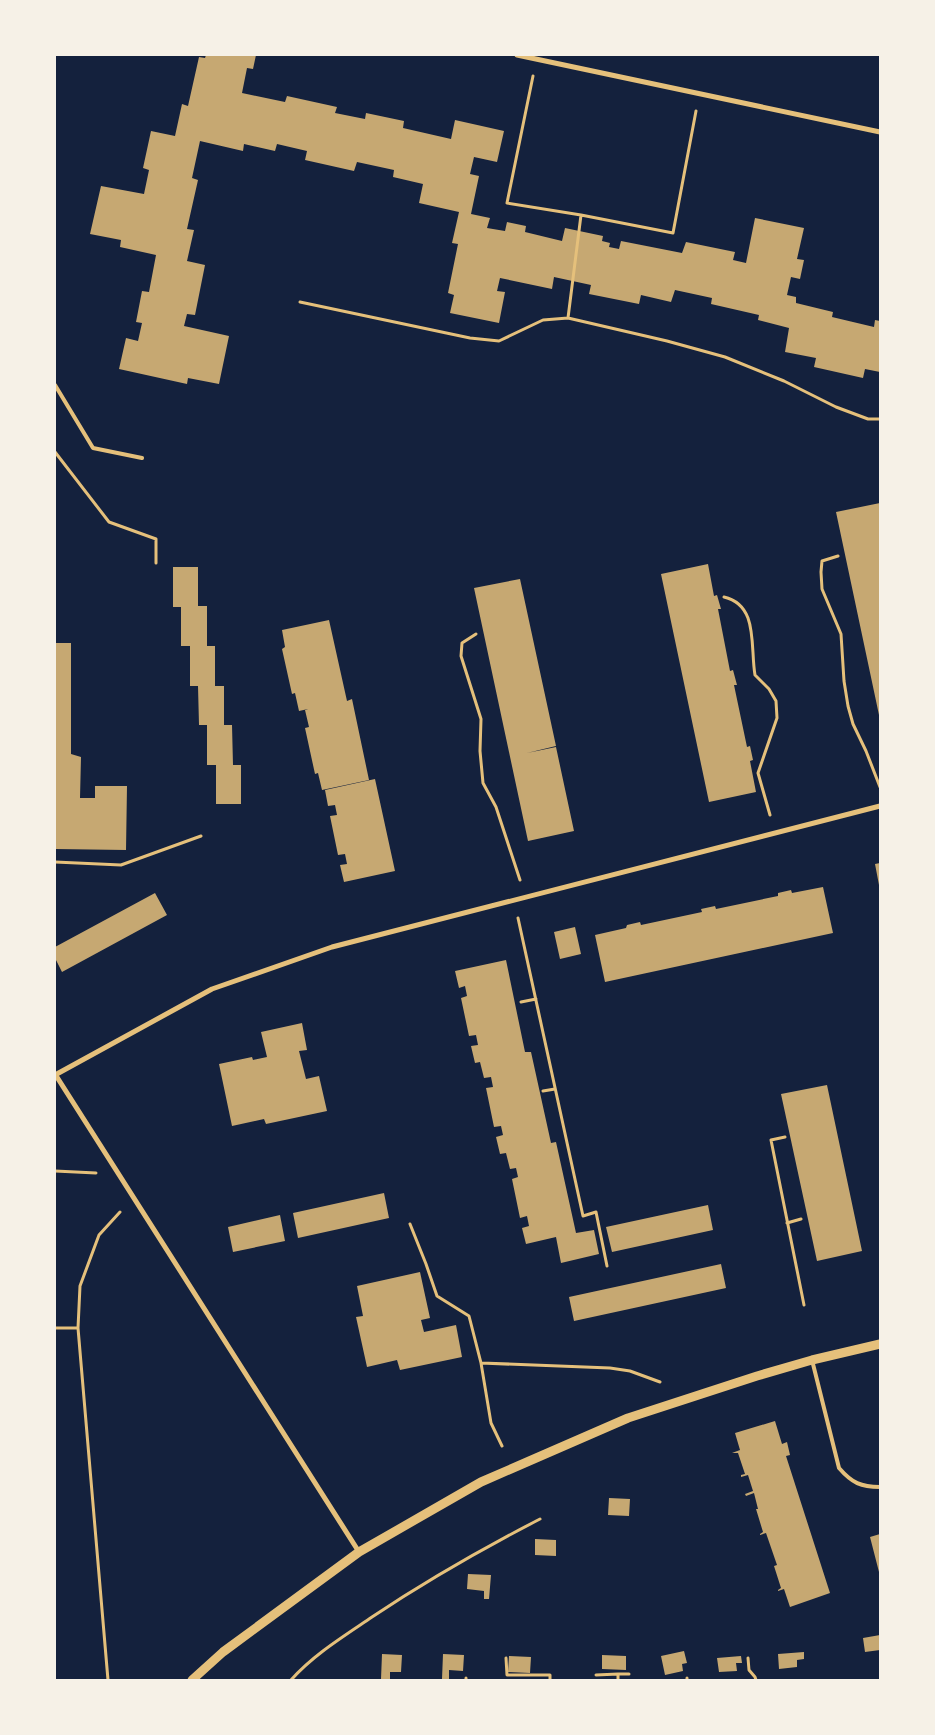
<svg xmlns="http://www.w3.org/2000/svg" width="935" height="1735" viewBox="0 0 935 1735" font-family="Merriweather,serif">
	<rect width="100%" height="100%" fill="#14213d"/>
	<!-- building -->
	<path fill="#c6a872" d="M206,55H256L253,69L247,68L242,93L285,102L287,96L337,107L335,113L365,119L366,113L404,121L403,128L451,139L455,120L504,131L497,162L474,157L470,174L479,176L471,214L490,218L487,228L505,231L507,222L526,226L525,232L562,241L565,228L603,236L602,241L610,243L609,247L619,249L621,241L682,253L686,242L735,252L733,260L746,263L755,218L804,228L797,259L804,260L800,279L791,277L787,295L796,297V303L833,312L832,317L874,327L875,320L880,321V372L865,369L863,378L814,367L816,358L785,352L789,328L758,320L759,315L711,304L712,298L675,290L671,302L641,295L639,304L589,294L591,285L554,277L552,289L500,278L497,291L505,292L499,323L450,313L454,295L448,293L458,244L452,243L459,212L419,203L423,184L393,177L394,170L357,162L354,171L305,160L307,151L277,144L275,151L244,144L243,151L200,141L192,178L198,180L187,229L194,230L187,261L205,265L195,315L187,314L184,326L229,336L219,384L188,378L187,384L119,369L126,338L138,341L142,323L136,322L142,291L149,292L156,255L120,247L121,240L90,234L101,186L144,194L149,170L143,168L151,131L175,136L182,104L188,106L199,57L205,58Z
		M880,503V715H879L836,512Z
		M708,564L714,596L717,595L721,609H718L730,671L733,670L737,685H734L747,747L750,746L753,760L750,761L756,792L709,802L661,574Z
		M173,567H198V606H207V646H215V686H224V725H232L233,765H241V804H216V765H207V725H199L198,686H190V646H181V607H173Z
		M520,579L556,746L527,753L556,747L574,831L528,841L474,588Z
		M329,620L347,701L352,699L369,780L322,790L318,773L315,774L305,728L309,727L305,710L308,709L299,711L295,693L292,694L282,649L285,647L282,630Z
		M55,643H71V754L81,757L80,798H95V786H127L126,850L55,849Z
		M375,779L395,871L344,882L340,865L347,864L345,854L338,855L330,816L337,815L335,805L328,806L325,790Z
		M880,863V885H879L875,864Z
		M823,887L833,933L605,982L595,935L626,928L627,925L640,922L641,925L702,912L701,909L715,906L716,909L778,896V893L791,890L792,893Z
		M155,893L167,915L62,972L55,958V947Z
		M575,927L581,954L560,959L554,932Z
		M506,960L525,1052H531L551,1143L556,1142L576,1233L594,1230L599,1254L561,1263L556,1237L526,1244L522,1228L529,1226L527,1216L520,1218L512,1179L518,1177L516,1168L510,1169L506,1153L500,1154L496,1137L503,1135L501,1126L494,1127L486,1088L493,1087L491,1077L484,1078L480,1062L475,1063L471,1046L478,1045L476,1035L469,1036L461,998L467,996L465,986L459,988L455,971Z
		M302,1023L307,1050L299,1051L306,1079L319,1076L327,1111L266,1124L264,1119L232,1126L219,1064L252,1057L253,1060L267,1057L261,1032Z
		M827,1085L862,1251L817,1261L781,1094Z
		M384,1193L389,1218L298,1238L293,1213Z
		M708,1205L713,1230L612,1252L606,1227Z
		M280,1215L285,1241L233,1252L228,1227Z
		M721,1264L726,1288L574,1321L569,1297Z
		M420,1272L430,1318L421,1320L424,1332L456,1325L462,1357L400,1370L397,1360L367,1367L356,1317L363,1316L357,1286Z
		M775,1421L782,1444L787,1442L790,1455L786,1456L830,1593L790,1607L784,1589L778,1591V1590L781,1588L774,1566L777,1565L766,1533L760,1535V1534L763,1532L756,1509H758L754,1493L746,1496L745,1494L753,1491L748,1475L741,1477V1475L745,1474L738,1453H732L740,1450L735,1433Z
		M609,1498L630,1499L629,1516L608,1515Z
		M880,1534V1572H879L870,1537Z
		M535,1539L556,1540V1556L535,1555Z
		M468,1574L491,1575L489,1599H484V1591L467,1589Z
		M880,1635V1650L865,1652L863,1638Z
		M684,1651L687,1663L682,1664L683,1671L665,1675L661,1656Z
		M804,1652V1659L797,1660V1667L779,1669L778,1654Z
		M382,1654L402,1655L401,1672H390V1680L381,1679Z
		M443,1654L464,1655L463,1671L449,1670V1679H442Z
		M602,1655L626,1656V1670L602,1669Z
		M509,1656L531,1657L530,1673L508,1672Z
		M741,1656L742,1663H736L737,1671L719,1672L717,1658Z"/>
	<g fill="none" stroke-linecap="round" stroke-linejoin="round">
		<!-- path -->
		<path stroke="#e5c07b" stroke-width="3" d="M533,76L507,203L581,215
			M300,302L470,338L499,341L543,320L568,318L667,341L725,357L784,381L836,407L868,419H880
			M568,318L581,215L673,233L696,111
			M55,452L109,522L156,539V563
			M838,556L822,561L821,572L822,589L841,634L844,681L848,706L853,724L866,751L880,787
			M724,597C759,605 750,647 755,675L769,689L776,701L777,718L758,773L770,815
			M476,634L462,643L461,656L481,719L480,751L483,783L496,807L520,880
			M55,862L121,865L201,836
			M518,918L583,1216L596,1212L607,1266
			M521,1002L536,999
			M543,1091L555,1089
			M785,1137L771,1140L804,1305
			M55,1171L96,1173
			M787,1223L801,1219
			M410,1224L426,1264L437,1296L469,1316L481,1363
			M55,1328H78
			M502,1446L491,1423L481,1363L610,1368L630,1371L660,1382
			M506,1658L507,1675H550V1680
			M748,1658L749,1670L755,1677L756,1680
			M618,1674H629
			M596,1675L618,1674V1680
			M687,1678V1680
			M108,1680L78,1328L80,1286L99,1235L120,1212
			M291,1680C313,1655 344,1636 372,1617C426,1581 482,1549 540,1519
			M466,1680V1678"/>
		<!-- service -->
		<path stroke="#e5c07b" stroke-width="4" d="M55,385L93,448L142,458
			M812,1360L839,1468C852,1483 861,1487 880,1487"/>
		<!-- minor -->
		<path stroke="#e5c07b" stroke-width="5" d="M517,55L880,132
			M55,1074L359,1552
			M55,1075L212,989L332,947L880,806"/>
		<!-- tertiary -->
		<path stroke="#e5c07b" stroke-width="9" d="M192,1680L223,1652L359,1552L481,1482L628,1418L757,1376L812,1360L880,1344"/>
	</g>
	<!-- border -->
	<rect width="935" height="1735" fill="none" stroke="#f6f1e7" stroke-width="112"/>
</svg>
